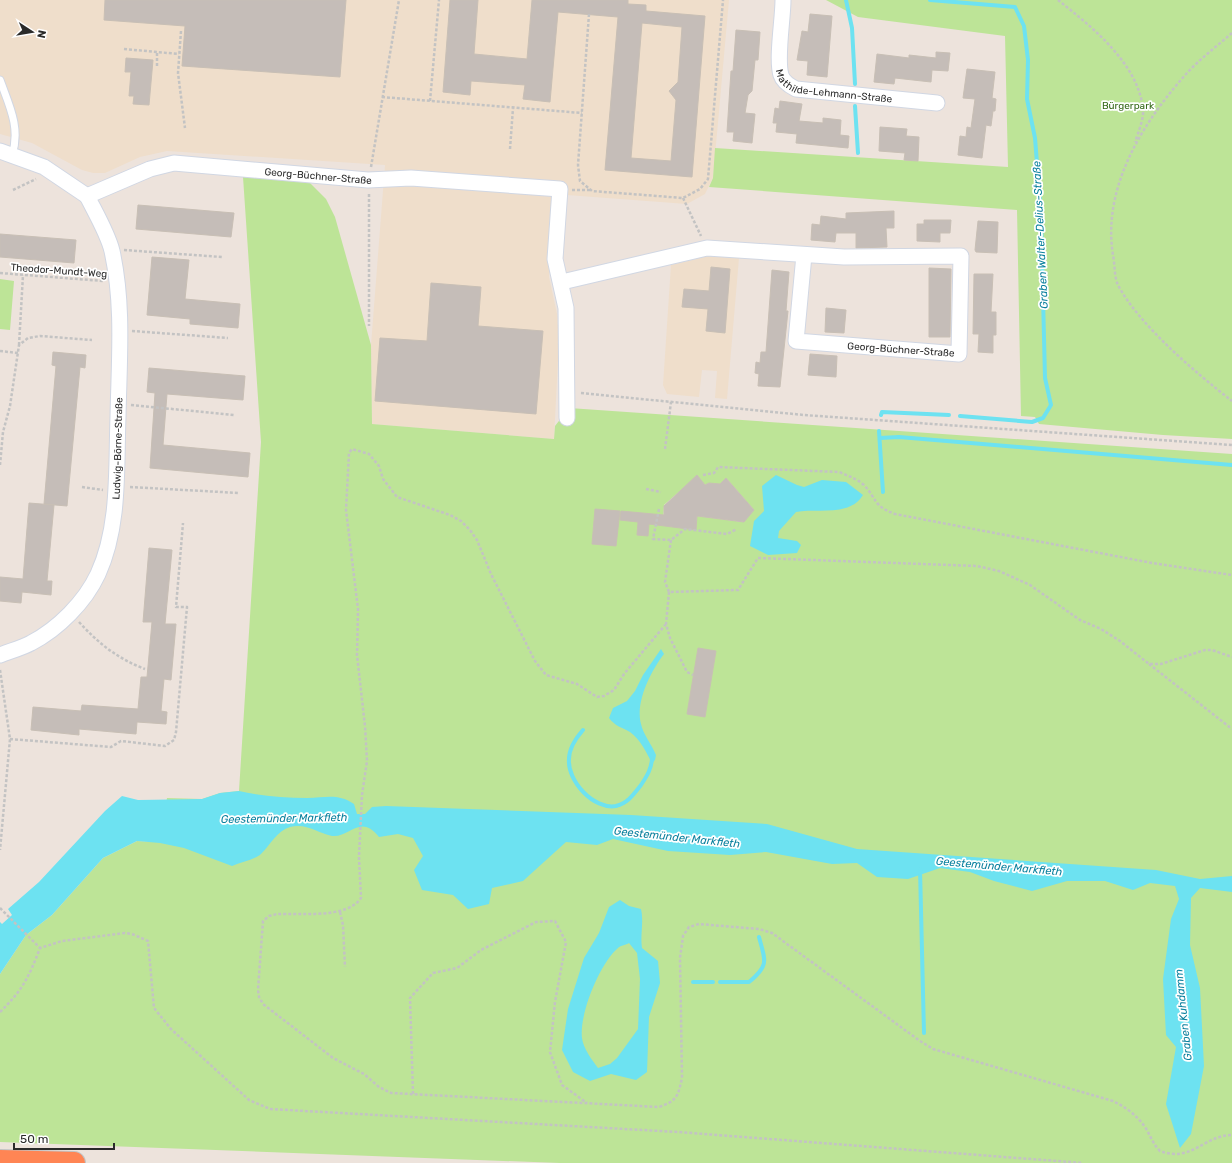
<svg xmlns="http://www.w3.org/2000/svg" width="1232" height="1163" viewBox="0 0 1232 1163" font-family="Rubik,sans-serif">
	<rect width="100%" height="100%" fill="#ede3dc"/>
	<!-- education -->
	<path fill="#efdecb" d="M0,0H729L713,178L705,194L687,204L567,195L563,254L550,253L549,277L557,314L559,340L554,439L372,424L371,345L385,165L167,151L140,157L105,173H93L82,170L32,143L0,134Z
		M708,256L739,258L727,399L715,398L717,371L702,370L699,397L667,394L663,385L671,265Z"/>
	<!-- green -->
	<path fill="#bde497" fill-rule="evenodd" d="M826,0H1232V439L1163,435L1039,424L1035,417L1021,416L1017,210L709,187L713,178L715,148L1008,167L1005,36L858,17Z
		M243,177L310,183L326,199L335,217L371,345L372,424L554,439L555,426L569,408L1232,454V1163H560L0,1142V974L26,935L52,915L103,858L137,841L160,842L167,798L202,799L220,793L239,791L261,442ZM697,476L705,485L709,483L718,486L726,478L754,510L743,522L697,516L695,530L663,525L664,505Z
		M0,279L14,281L10,330L0,329Z"/>
	<!-- water -->
	<path fill="#6de2f1" fill-rule="evenodd" d="M776,475L797,485L804,487L822,480L846,482L863,495C850,517 817,508 796,512L779,531L778,538L797,541L801,545L797,553L768,555L750,546L754,521L764,511L762,486Z
		M661,649L664,654C651,671 635,702 641,724C643,734 652,745 656,755L655,760L652,763C646,752 641,740 630,732C621,727 615,726 609,718L613,708L627,701L635,691L643,675Z
		M239,791C261,796 284,798 307,798C326,798 337,793 354,804L357,814H365L372,807L386,806L631,815L767,824L857,849L1156,870L1200,879L1232,876V892L1200,888L1191,898L1190,945L1200,988L1204,1066L1191,1134L1180,1148L1166,1104L1176,1047L1166,1035L1163,979L1171,919L1179,899L1175,886L1150,883L1133,890L1105,881H1067L1032,891L994,881L970,872L940,868L908,879L877,877L857,863L832,864L766,852L730,855L668,851L613,839L597,845L566,842L523,881L492,888L489,904L468,909L453,895L422,890L414,870L423,856L413,838L398,834L379,837C360,813 350,838 332,836C317,833 307,823 290,827C278,830 270,845 261,854C254,860 241,862 232,866L184,848L160,843L137,841L103,858L52,915L26,935L0,974V922L2,924L12,915L8,909L39,882L105,811L122,796L138,800L202,799L220,793Z
		M620,900L629,906L641,909C644,922 640,935 642,948L658,961L660,983L649,1017L647,1072L636,1080L611,1074L590,1081L573,1072L562,1050L568,1009L584,958L599,933L609,907ZM629,943L637,953L640,979L638,1029L617,1058L610,1064L598,1068C592,1060 583,1048 582,1038C579,1014 600,963 618,948C621,945 626,945 629,943Z"/>
	<g fill="none" stroke-linecap="round" stroke-linejoin="round">
		<!-- stream -->
		<path stroke="#6de2f1" stroke-width="4" d="M846,0L852,28L855,84
			M930,0L1015,7L1024,26L1028,60L1027,99L1035,138L1041,214L1045,378L1051,405L1043,418L1032,422L960,416
			M855,106L858,153
			M881,415L882,412L949,415
			M879,431L883,492
			M880,438L899,437L1232,465
			M583,730C576,738 569,748 569,759C567,781 594,810 616,806C628,803 634,794 641,785C647,776 652,768 652,757
			M920,869L924,1033
			M693,982H713
			M720,982H749C770,965 765,960 759,937"/>
	</g>
	<!-- building -->
	<path fill="#c5bdb8" stroke="#c8bfb5" fill-rule="evenodd" d="M105,0H346L340,77L182,66L185,26L104,20Z
		M450,0H478L474,54L527,59L532,0H628V4L646,5V11L705,16L692,177L605,170L618,17L558,12L550,102L523,99L525,85L471,81L470,95L443,92ZM642,23L682,27L678,82L669,91L676,100L671,161L631,158Z
		M810,14L832,16L827,77L807,75L808,61L797,60L802,31L808,32Z
		M736,30L760,32L758,60H755L752,91L748,95L745,113L755,114L752,143L733,141L734,132H727L731,71H733Z
		M936,52L950,53L948,71L932,70L931,82L895,78L894,84L874,82L877,54L909,58V55L936,58Z
		M126,58L153,60L149,105L133,104L134,96H129L131,72H125Z
		M967,69L995,72L992,98L996,99L995,111H993L991,126L986,125L982,158L958,155L960,136L966,137L967,127L971,128L975,99L963,98Z
		M780,101L802,104L799,121L823,123V118L841,120L840,135L849,136L848,148L796,143L797,134L776,132L777,123H773L775,108L779,109Z
		M880,127L907,129L906,136L919,137L918,161L904,160L905,153L879,151Z
		M138,205L234,213L231,237L136,229Z
		M894,211V228H886L887,247L856,248V233H836L835,242L811,240L812,224L820,225L821,216L846,219V213Z
		M924,220H951L950,233H940V242L917,241V224H924Z
		M978,221L998,222L997,253L976,252L975,250Z
		M0,234L76,240L74,263L0,257Z
		M152,257L189,260L185,299L240,304L238,328L190,324V319L147,315Z
		M711,267L730,269L725,333L706,331L708,309L682,307L684,289L709,291Z
		M929,268L951,269L950,337H929Z
		M772,270L789,272L786,311H788L780,387L758,386L759,374L755,373L756,362L760,363L761,352H766Z
		M974,274H993L991,312H996V335H993V353L978,352L979,334H973Z
		M431,283L481,287L478,326L543,331L536,414L375,401L380,338L427,341Z
		M826,308L846,310L844,333L825,332Z
		M53,352L86,355L85,368L80,367L67,506L44,504L56,366L52,365Z
		M810,354L837,356L836,377L808,375Z
		M149,368L245,376L243,400L167,394L163,445L250,453L248,477L150,468L155,393L147,392Z
		M697,475L705,485L709,483L720,484L726,478L754,510L744,522L697,516L696,530L649,524L648,536L637,535L638,522L620,520L621,511L664,515V506Z
		M29,503L54,505L47,581H52L51,595L22,592L21,603L0,601V577L23,579Z
		M595,509L620,511L616,546L592,544Z
		M149,548L172,550L165,624H176L171,680L164,679L161,711L167,712L166,724L137,722L136,734L79,729V735L31,730L33,707L81,711L82,705L138,709L141,677H147L152,622H143Z
		M698,648L716,651L705,717L687,714Z"/>
	<g fill="none" stroke-linecap="round" stroke-linejoin="round">
		<defs>
			<path id="service" d="M0,80C9,105 21,128 12,155"/>
			<g id="minor">
				<path id="s1" d="M783,0C783,19 776,59 781,75C783,82 790,86 796,89L937,103"/>
				<path d="M0,151L44,167L87,196"/>
				<path id="s2" d="M87,196L150,169L174,163L368,180L411,178L560,189L555,259L566,308L567,418"/>
				<path d="M562,282L707,248L844,257L961,256L959,354L796,341L804,255"/>
				<path id="s3" d="M0,655C10,651 22,648 31,643C58,629 85,602 98,574C120,526 116,469 118,417C119,361 124,305 112,251C108,234 95,212 87,196"/>
			</g>
			<path id="motorway" d="M0,1161L74,1163"/>
		</defs>
		<!-- service casing -->
		<use href="#service" stroke="#d1d7e3" stroke-width="9"/>
		<!-- minor casing -->
		<use href="#minor" stroke="#d1d7e3" stroke-width="17"/>
		<!-- motorway casing -->
		<use href="#motorway" stroke="#c3c3c3" stroke-width="24"/>
		<!-- path -->
		<path stroke="#c3c3c3" stroke-width="2.5" stroke-dasharray="3 2" stroke-linecap="butt" d="M1058,0C1092,27 1138,63 1143,109C1144,119 1138,133 1135,142
			M589,14L578,165L580,181L592,191L683,198L700,189L708,179L723,0
			M181,31L178,73L185,128
			M1232,33C1217,46 1200,59 1187,73C1143,122 1102,187 1113,255C1115,264 1114,277 1118,285C1139,325 1196,373 1232,401
			M124,49L179,54
			M157,66V52
			M382,97L582,113
			M430,101L439,0
			M510,149L513,108
			M371,167L399,0
			M13,190L36,179
			M572,190H591
			M369,194V326
			M683,198L701,236
			M124,250L222,257
			M0,273L103,281
			M132,331L228,338
			M19,345L23,275
			M0,351L18,353
			M581,393L804,415L1232,445
			M131,405L234,415
			M665,449L671,402
			M0,465L3,432L10,406L19,345L28,338L40,336L92,340
			M703,475L714,473L718,467L839,472C848,476 856,478 864,485C877,499 873,506 895,514L1152,563L1232,575
			M82,487L103,490
			M130,487L239,493
			M646,489L661,492
			M659,509L653,539L671,540L685,529L727,534L737,529
			M671,540L665,582L669,592L738,590L758,558L977,566L999,571L1030,585L1080,620L1101,629L1120,641L1149,664H1161L1205,650H1212L1232,657
			M669,592L666,624L670,638L687,672L693,675
			M79,622C98,643 118,659 145,669
			M666,624L624,674L614,690L604,696L597,697L577,684L546,675L535,661L491,574L477,540L470,530L461,521L450,515L397,497L383,479L379,466L369,454L352,449L349,453L346,510L358,609L357,655L365,726L367,761L362,795L359,857L361,898C347,919 300,913 277,914L269,916L263,921L258,990L259,997L263,1004L333,1058L364,1074L379,1087L391,1093L659,1107C677,1101 678,1096 682,1078L680,958L683,936L689,927L699,924L759,929L772,933L920,1041L933,1049L1113,1101C1127,1108 1138,1116 1147,1130C1151,1138 1154,1145 1160,1151C1192,1163 1204,1135 1232,1135
			M1149,664L1232,729
			M0,670L10,739L0,850
			M10,739L111,747L121,741L165,746L174,740L176,732L187,607H176L183,523
			M0,908L40,948
			M340,912L343,925L345,967
			M0,1012C22,991 29,977 40,948L62,941L125,933L132,934L148,941L154,1008L171,1029L249,1100L270,1109L678,1132L1083,1163
			M413,1094L410,998L433,973L457,968L481,950L536,922L555,921L566,942L555,1002L550,1052L562,1085L587,1103"/>
		<!-- service -->
		<use href="#service" stroke="#fff" stroke-width="7"/>
		<!-- minor -->
		<use href="#minor" stroke="#fff" stroke-width="15"/>
		<!-- motorway -->
		<use href="#motorway" stroke="#ff8554" stroke-width="22"/>
	</g>
	<g text-anchor="middle" stroke-width="3.5" stroke-linejoin="round" paint-order="stroke">
		<!-- street labels -->
		<g font-size="10" fill="#2a2a2a" stroke="#fff">
			<text dy="4" stroke="none"><textPath href="#s1" startOffset="131">Mathilde-Lehmann-Straße</textPath></text>
			<text dy="4" stroke="none"><textPath href="#s2" startOffset="238">Georg-Büchner-Straße</textPath></text>
			<text transform="translate(59 270) rotate(4)" y="4">Theodor-Mundt-Weg</text>
			<text transform="translate(901 349) rotate(4)" y="4">Georg-Büchner-Straße</text>
			<text dy="4" stroke="none"><textPath href="#s3" startOffset="259">Ludwig-Börne-Straße</textPath></text>
		</g>
		<!-- park labels -->
		<g font-size="10" fill="#356918" stroke="#fff">
			<text x="1128" y="109">Bürgerpark</text>
		</g>
		<!-- water labels -->
		<g font-size="11" font-style="italic" fill="#0b819e" stroke="#fff">
			<text transform="translate(1040 235) rotate(-93)" y="4">Graben Walter-Delius-Straße</text>
			<text transform="translate(284 818) rotate(-1)" y="4">Geestemünder Markfleth</text>
			<text transform="translate(677 837) rotate(6)" y="4">Geestemünder Markfleth</text>
			<text transform="translate(999 866) rotate(5)" y="4">Geestemünder Markfleth</text>
			<text transform="translate(1183 1015) rotate(-96)" y="4">Graben Kuhdamm</text>
		</g>
	</g>
	<!-- north arrow -->
	<g transform="translate(32 32) rotate(102)" stroke="#ffffff" stroke-width="3" paint-order="stroke">
	<path d="M0-3L7 15L0 10L-7 15Z" fill="#2a2a2a"/>
	<text y="-6" font-size="11" font-weight="bold" text-anchor="middle" fill="#2a2a2a">N</text>
	</g>
	<!-- scale -->
	<path d="M14 1143v6h100v-6" fill="none" stroke="#2a2a2a" stroke-width="2"/>
	<text x="20" y="1143" font-size="12" fill="#2a2a2a" stroke="#ffffff" stroke-width="3" paint-order="stroke">50 m</text>
</svg>
